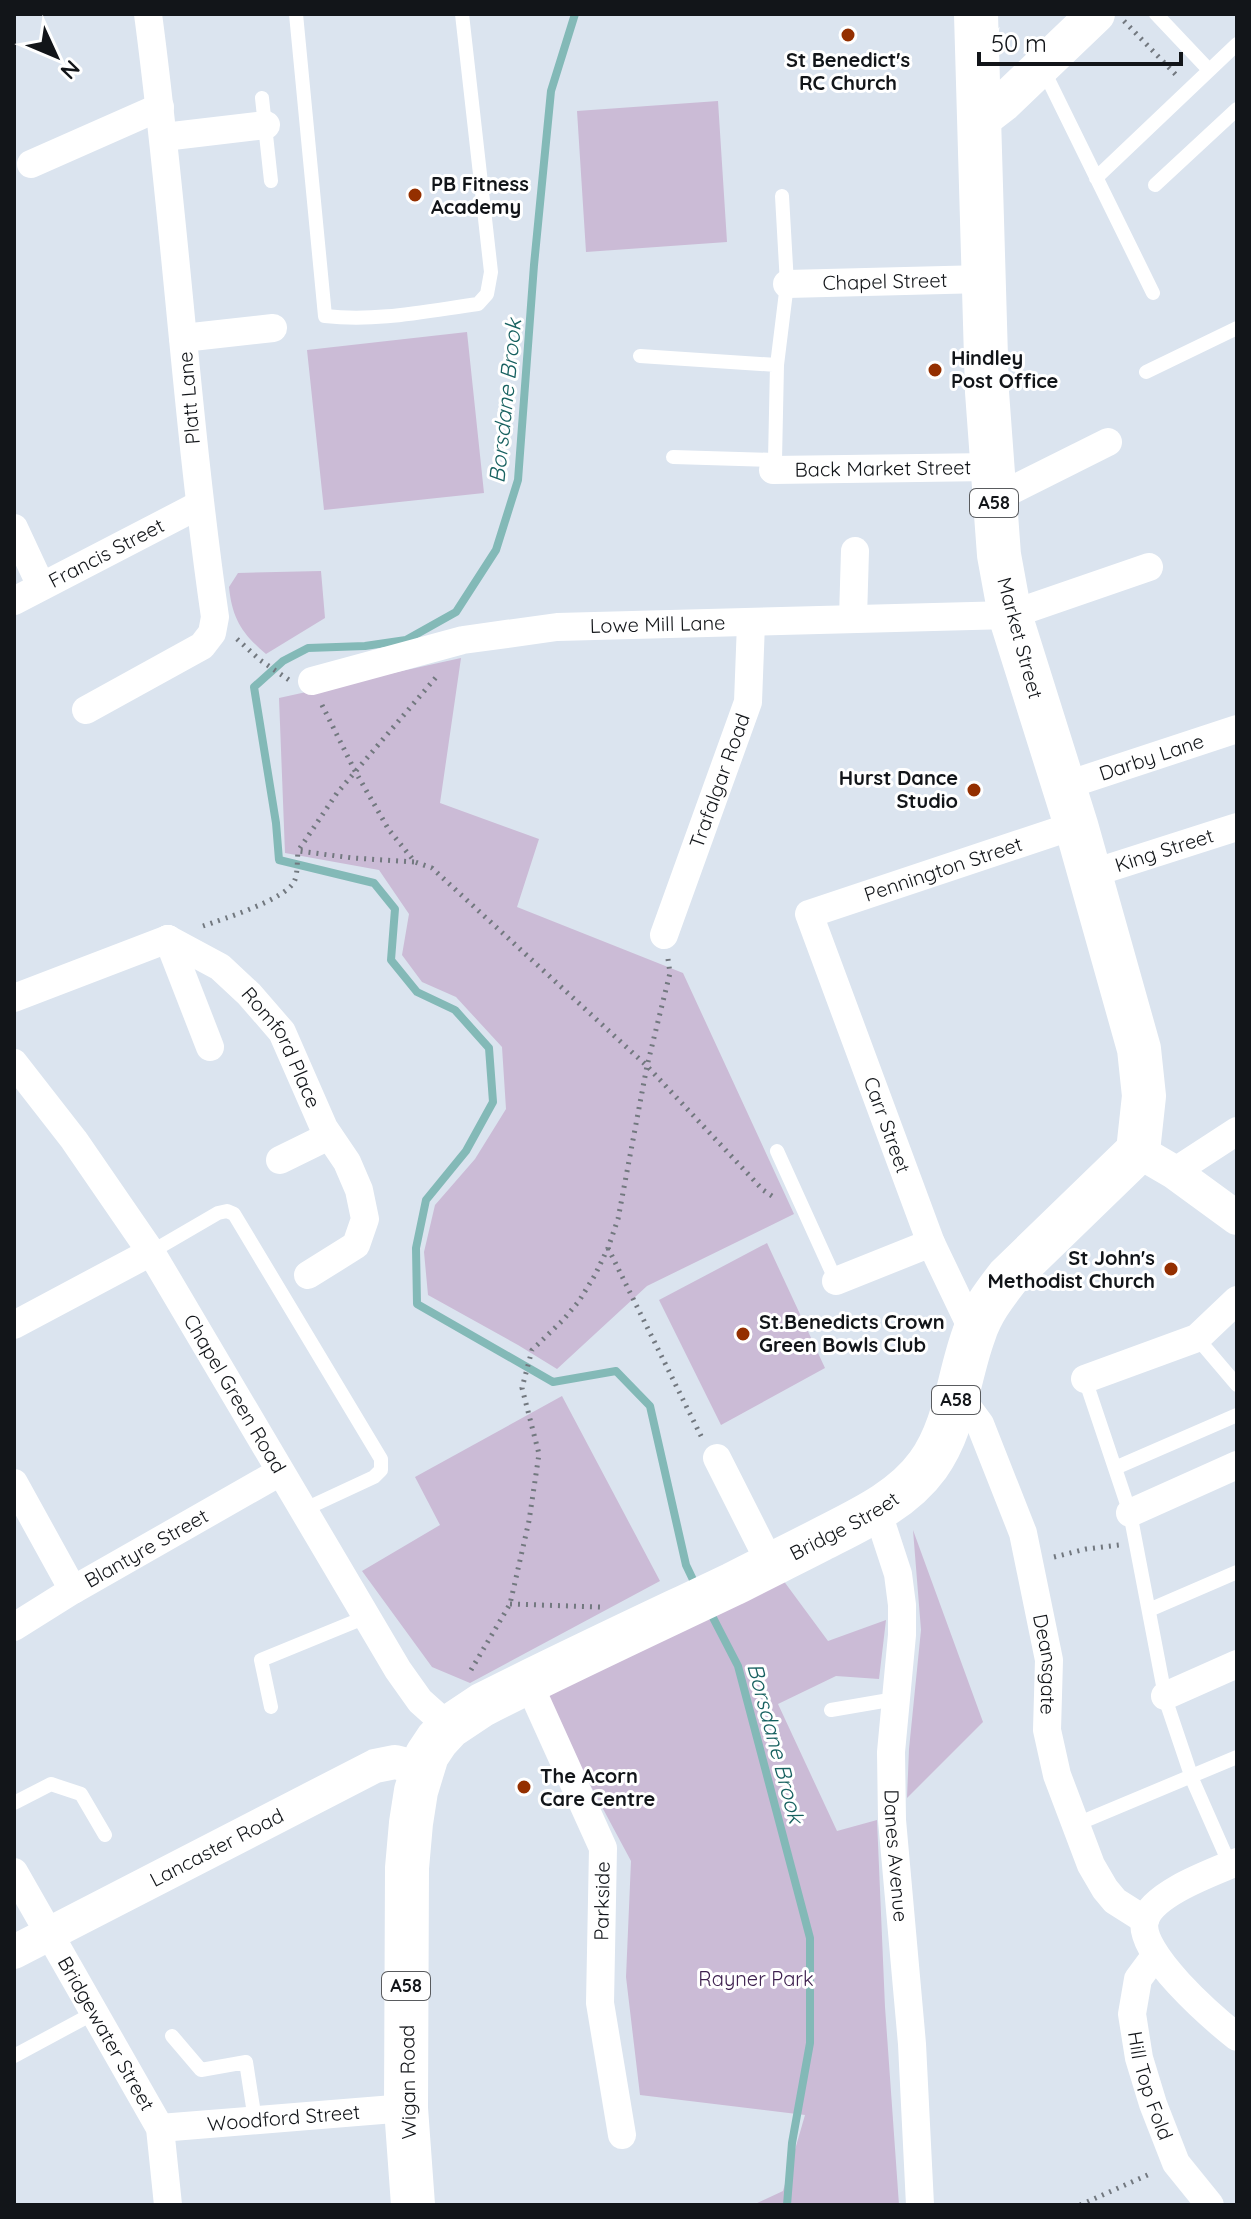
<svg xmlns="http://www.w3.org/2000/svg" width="1251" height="2219" viewBox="0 0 1251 2219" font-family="Quicksand,sans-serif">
	<rect width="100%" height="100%" fill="#dbe4ef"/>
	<!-- green -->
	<path fill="#cbbbd6" d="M718,101L727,242L586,252L577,111Z
		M467,332L484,493L324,510L307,350Z
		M321,571L325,618L266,654C242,634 232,618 229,587L238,573Z
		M461,658L440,803L539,839L517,907L683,973L794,1214L647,1286L557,1369L518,1345L428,1295L424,1252L435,1205L475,1159L506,1109L502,1047L456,997L422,982L402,955L409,914L379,870L285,853L279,698Z
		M767,1243L825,1368L721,1425L659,1300Z
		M562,1396L660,1581L470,1683L432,1667L362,1571L440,1525L415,1477Z
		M913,1530L983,1722L907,1798L909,1749L921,1630Z
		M783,1580L828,1641L886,1620L879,1679L836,1676L778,1704L837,1831L877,1820L885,2007L899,2205H753L783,2191L805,2115L640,2095L626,1977L631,1861L542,1695Z"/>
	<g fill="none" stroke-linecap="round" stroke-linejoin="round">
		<!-- stream -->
		<path stroke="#83b9b7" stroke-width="8" d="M575,14L551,91L534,265L518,480L496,550L456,612L406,640L365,646L308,648L283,661L254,687L276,823L279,860L374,883L395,909L391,960L417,992L455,1010L489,1048L493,1102L466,1151L426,1200L416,1248L417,1304L553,1382L616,1371L650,1406L686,1565L696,1586
			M708,1608L738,1666L810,1938V2043L792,2143L787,2205"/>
		<!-- path -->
		<path stroke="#72787f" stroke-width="5" stroke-dasharray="2 6" stroke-linecap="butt" d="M1124,21L1178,77
			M237,639L260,660L289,680
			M322,705L355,771L389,830L415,862L432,868L647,1066L763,1190L775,1198
			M414,862L353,858L298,851L337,793L438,675
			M203,926C223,919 284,900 294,882C298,874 297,860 298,851
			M608,1248L702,1438
			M1054,1557L1086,1549L1119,1545
			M510,1604L600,1607
			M471,1670L510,1604L529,1521L539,1454L522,1388L532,1350L563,1320L579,1301L595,1275L608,1248L618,1219L647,1066L670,973L668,959
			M1080,2205L1152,2173"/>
		<!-- service -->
		<path stroke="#fff" stroke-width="14" d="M296,14L325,316C377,322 427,311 478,304L487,294L491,272L462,14
			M1156,14L1209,70
			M1042,67L1153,293
			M262,98L271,181
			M1096,178L1237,44
			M1155,185L1237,109
			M640,356L777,365
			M1146,372L1237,328
			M673,457L775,460L777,365L787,284L782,196
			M777,1151L836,1281
			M151,1252L218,1213L227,1211L234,1214L381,1459V1470L374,1477L303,1510
			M1197,1338L1237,1385
			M1085,1379L1130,1513L1166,1701L1193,1781L1230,1865
			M1115,1468L1237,1415
			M1149,1610L1237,1572
			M271,1707L261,1660L366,1617
			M831,1710L895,1699
			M14,1803L51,1784L81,1794L105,1835
			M1077,1824L1237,1757
			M172,2036L201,2070L246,2062L255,2120
			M14,2056L94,2013"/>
		<!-- minor -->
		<g stroke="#fff" stroke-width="28">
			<path d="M164,137L266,125"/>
			<path d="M31,164L160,107"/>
			<path id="s1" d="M787,284L984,279"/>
			<path d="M183,338L273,328"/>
			<path id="s2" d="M773,470L991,467"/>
			<path d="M994,499L1108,442"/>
			<path d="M14,528L41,586"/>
			<path id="s3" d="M14,601L199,505"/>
			<path d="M853,618L855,551"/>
			<path id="s4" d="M312,681L463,640L557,627L1010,615L1149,567"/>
			<path d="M86,710L202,646L212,633L215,617C186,417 175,215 148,14"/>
			<path id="s5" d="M1064,786L1237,729"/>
			<path id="s6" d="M1090,874L1237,827"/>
			<path id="s7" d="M664,935L748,702L751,623"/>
			<path id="s8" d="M168,939L220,967L249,994L282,1032L324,1128L347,1162L359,1190L365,1219L356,1245L308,1275"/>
			<path d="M168,939L210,1047"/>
			<path d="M14,998L168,939"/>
			<path id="s9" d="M14,1063L74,1140L151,1252L398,1670L420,1701L449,1727"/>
			<path d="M280,1160L329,1136"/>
			<path d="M1174,1172L1237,1131"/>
			<path d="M836,1281L931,1243"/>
			<path d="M14,1325L151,1252"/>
			<path id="s10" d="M974,1333L931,1243L809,914L1076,825"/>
			<path d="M1085,1379L1197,1338L1237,1300"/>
			<path id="s11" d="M958,1394L980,1424L1023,1533L1049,1660L1047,1730L1057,1775L1091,1865L1105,1889L1115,1901L1145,1920"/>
			<path d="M717,1458L771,1565"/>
			<path d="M14,1483L73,1590"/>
			<path id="s12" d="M877,1510L898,1574L902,1605V1635L891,1752L892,1820L912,2044L920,2205"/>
			<path d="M1130,1513L1237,1465"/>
			<path id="s13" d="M14,1627L73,1590L280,1472"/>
			<path d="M528,1682L603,1848L600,2003L622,2135"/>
			<path d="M1165,1696L1237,1664"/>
			<path d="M1237,1862C1214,1872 1153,1893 1145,1920C1136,1952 1213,2018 1237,2037"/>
			<path id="s14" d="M14,1872L160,2128L168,2205"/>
			<path id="s15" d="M1155,1956L1138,1979L1132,2014L1139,2058L1153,2104L1176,2163L1210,2205"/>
			<path id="s16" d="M160,2128L406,2108"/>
		</g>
		<!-- tertiary -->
		<g stroke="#fff" stroke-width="34">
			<path d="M1138,1151L1174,1172L1237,1218"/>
			<path id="s17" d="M14,1952L375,1766L395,1762L423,1769"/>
		</g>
		<!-- secondary -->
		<path stroke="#fff" stroke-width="38" d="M981,120L1003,103L1096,14"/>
		<!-- trunk -->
		<path stroke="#fff" stroke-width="44" id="s18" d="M413,2205L406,2108L407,1868L411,1823L416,1791L427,1755L437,1740L449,1727L482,1705C565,1663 649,1624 733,1584C762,1569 791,1555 820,1540C859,1520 902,1501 928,1465C956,1426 958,1377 974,1334C981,1312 994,1295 1008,1277L1138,1151L1144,1096L1139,1049L1076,825L1010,615L999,555L987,392L976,14"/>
	</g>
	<!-- markers -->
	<g fill="#942f00" stroke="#fff" stroke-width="3">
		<circle cx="848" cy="35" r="8"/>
		<circle cx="415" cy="195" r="8"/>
		<circle cx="935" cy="370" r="8"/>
		<circle cx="974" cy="790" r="8"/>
		<circle cx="1171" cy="1269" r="8"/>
		<circle cx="743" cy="1334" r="8"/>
		<circle cx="524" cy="1787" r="8"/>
	</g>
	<g text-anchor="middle" stroke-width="6" stroke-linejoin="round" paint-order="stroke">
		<!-- shield labels -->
		<g fill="#fff" stroke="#595b5e" stroke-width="2">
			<rect x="970" y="489" width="48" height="28" rx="6"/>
			<rect x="932" y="1386" width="48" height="28" rx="6"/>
			<rect x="382" y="1972" width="48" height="28" rx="6"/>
		</g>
		<g font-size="18" font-weight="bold" fill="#121519">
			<text x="994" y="509">A58</text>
			<text x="956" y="1406">A58</text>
			<text x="406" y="1992">A58</text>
		</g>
		<!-- poi labels -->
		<g font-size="20" font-weight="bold" fill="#121519" stroke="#fff" text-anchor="start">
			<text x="848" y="67" text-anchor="middle">St Benedict's<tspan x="848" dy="23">RC Church</tspan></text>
			<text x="431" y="191">PB Fitness<tspan x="431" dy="23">Academy</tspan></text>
			<text x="951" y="365">Hindley<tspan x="951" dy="23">Post Office</tspan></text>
			<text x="958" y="785" text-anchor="end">Hurst Dance<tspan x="958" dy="23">Studio</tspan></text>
			<text x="1155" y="1265" text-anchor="end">St John's<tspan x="1155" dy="23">Methodist Church</tspan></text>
			<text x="759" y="1329">St.Benedicts Crown<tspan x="759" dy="23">Green Bowls Club</tspan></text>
			<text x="540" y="1783">The Acorn<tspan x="540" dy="23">Care Centre</tspan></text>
		</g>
		<!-- street labels -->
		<g font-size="20" fill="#121519" stroke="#fff">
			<text dy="7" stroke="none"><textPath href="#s1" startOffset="98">Chapel Street</textPath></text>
			<text transform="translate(189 398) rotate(-95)" y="7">Platt Lane</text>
			<text dy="7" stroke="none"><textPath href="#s2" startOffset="110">Back Market Street</textPath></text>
			<text dy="7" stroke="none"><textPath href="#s3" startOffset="104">Francis Street</textPath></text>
			<text dy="7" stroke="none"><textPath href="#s4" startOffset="352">Lowe Mill Lane</textPath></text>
			<text transform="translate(1020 638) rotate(75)" y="7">Market Street</text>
			<text dy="7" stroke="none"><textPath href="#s5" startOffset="92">Darby Lane</textPath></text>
			<text dy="7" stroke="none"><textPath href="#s7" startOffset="164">Trafalgar Road</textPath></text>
			<text dy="7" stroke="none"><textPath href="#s6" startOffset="78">King Street</textPath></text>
			<text dy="7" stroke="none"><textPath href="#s10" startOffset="592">Pennington Street</textPath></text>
			<text dy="7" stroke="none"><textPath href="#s8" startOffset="162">Romford Place</textPath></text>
			<text transform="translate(887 1125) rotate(70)" y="7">Carr Street</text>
			<text dy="7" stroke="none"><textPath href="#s9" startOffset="398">Chapel Green Road</textPath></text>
			<text dy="7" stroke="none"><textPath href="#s18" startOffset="932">Bridge Street</textPath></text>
			<text dy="7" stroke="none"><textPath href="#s13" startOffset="154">Blantyre Street</textPath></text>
			<text dy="7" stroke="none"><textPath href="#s11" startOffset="288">Deansgate</textPath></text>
			<text dy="7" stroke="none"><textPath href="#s17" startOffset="228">Lancaster Road</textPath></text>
			<text dy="7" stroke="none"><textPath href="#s12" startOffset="350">Danes Avenue</textPath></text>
			<text transform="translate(602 1901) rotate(-89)" y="7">Parkside</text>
			<text dy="7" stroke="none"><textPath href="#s14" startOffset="186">Bridgewater Street</textPath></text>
			<text transform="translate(408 2082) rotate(-91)" y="7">Wigan Road</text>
			<text dy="7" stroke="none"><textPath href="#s15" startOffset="138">Hill Top Fold</textPath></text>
			<text dy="7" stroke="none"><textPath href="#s16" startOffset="124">Woodford Street</textPath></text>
		</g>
		<!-- park labels -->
		<g font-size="20" fill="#3e214f" stroke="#fff">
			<text x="756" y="1986">Rayner Park</text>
		</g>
		<!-- water labels -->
		<g font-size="22" font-style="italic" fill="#176160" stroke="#fff">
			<text transform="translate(505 401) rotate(-84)" y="8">Borsdane Brook</text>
			<text transform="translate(776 1743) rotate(75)" y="8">Borsdane Brook</text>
		</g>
	</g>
	<!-- border -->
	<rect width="1251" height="2219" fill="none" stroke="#121519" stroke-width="32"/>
	<!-- north arrow -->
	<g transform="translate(56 56) rotate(134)" stroke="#ffffff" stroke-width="6" paint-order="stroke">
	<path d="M0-6L14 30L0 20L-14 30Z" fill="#121519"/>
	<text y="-12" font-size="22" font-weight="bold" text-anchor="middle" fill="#121519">N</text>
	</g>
	<!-- scale -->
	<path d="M979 52v12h202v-12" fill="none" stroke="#121519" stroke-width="4"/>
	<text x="991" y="52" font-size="24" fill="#121519" stroke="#ffffff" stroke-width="6" paint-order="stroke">50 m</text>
</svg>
